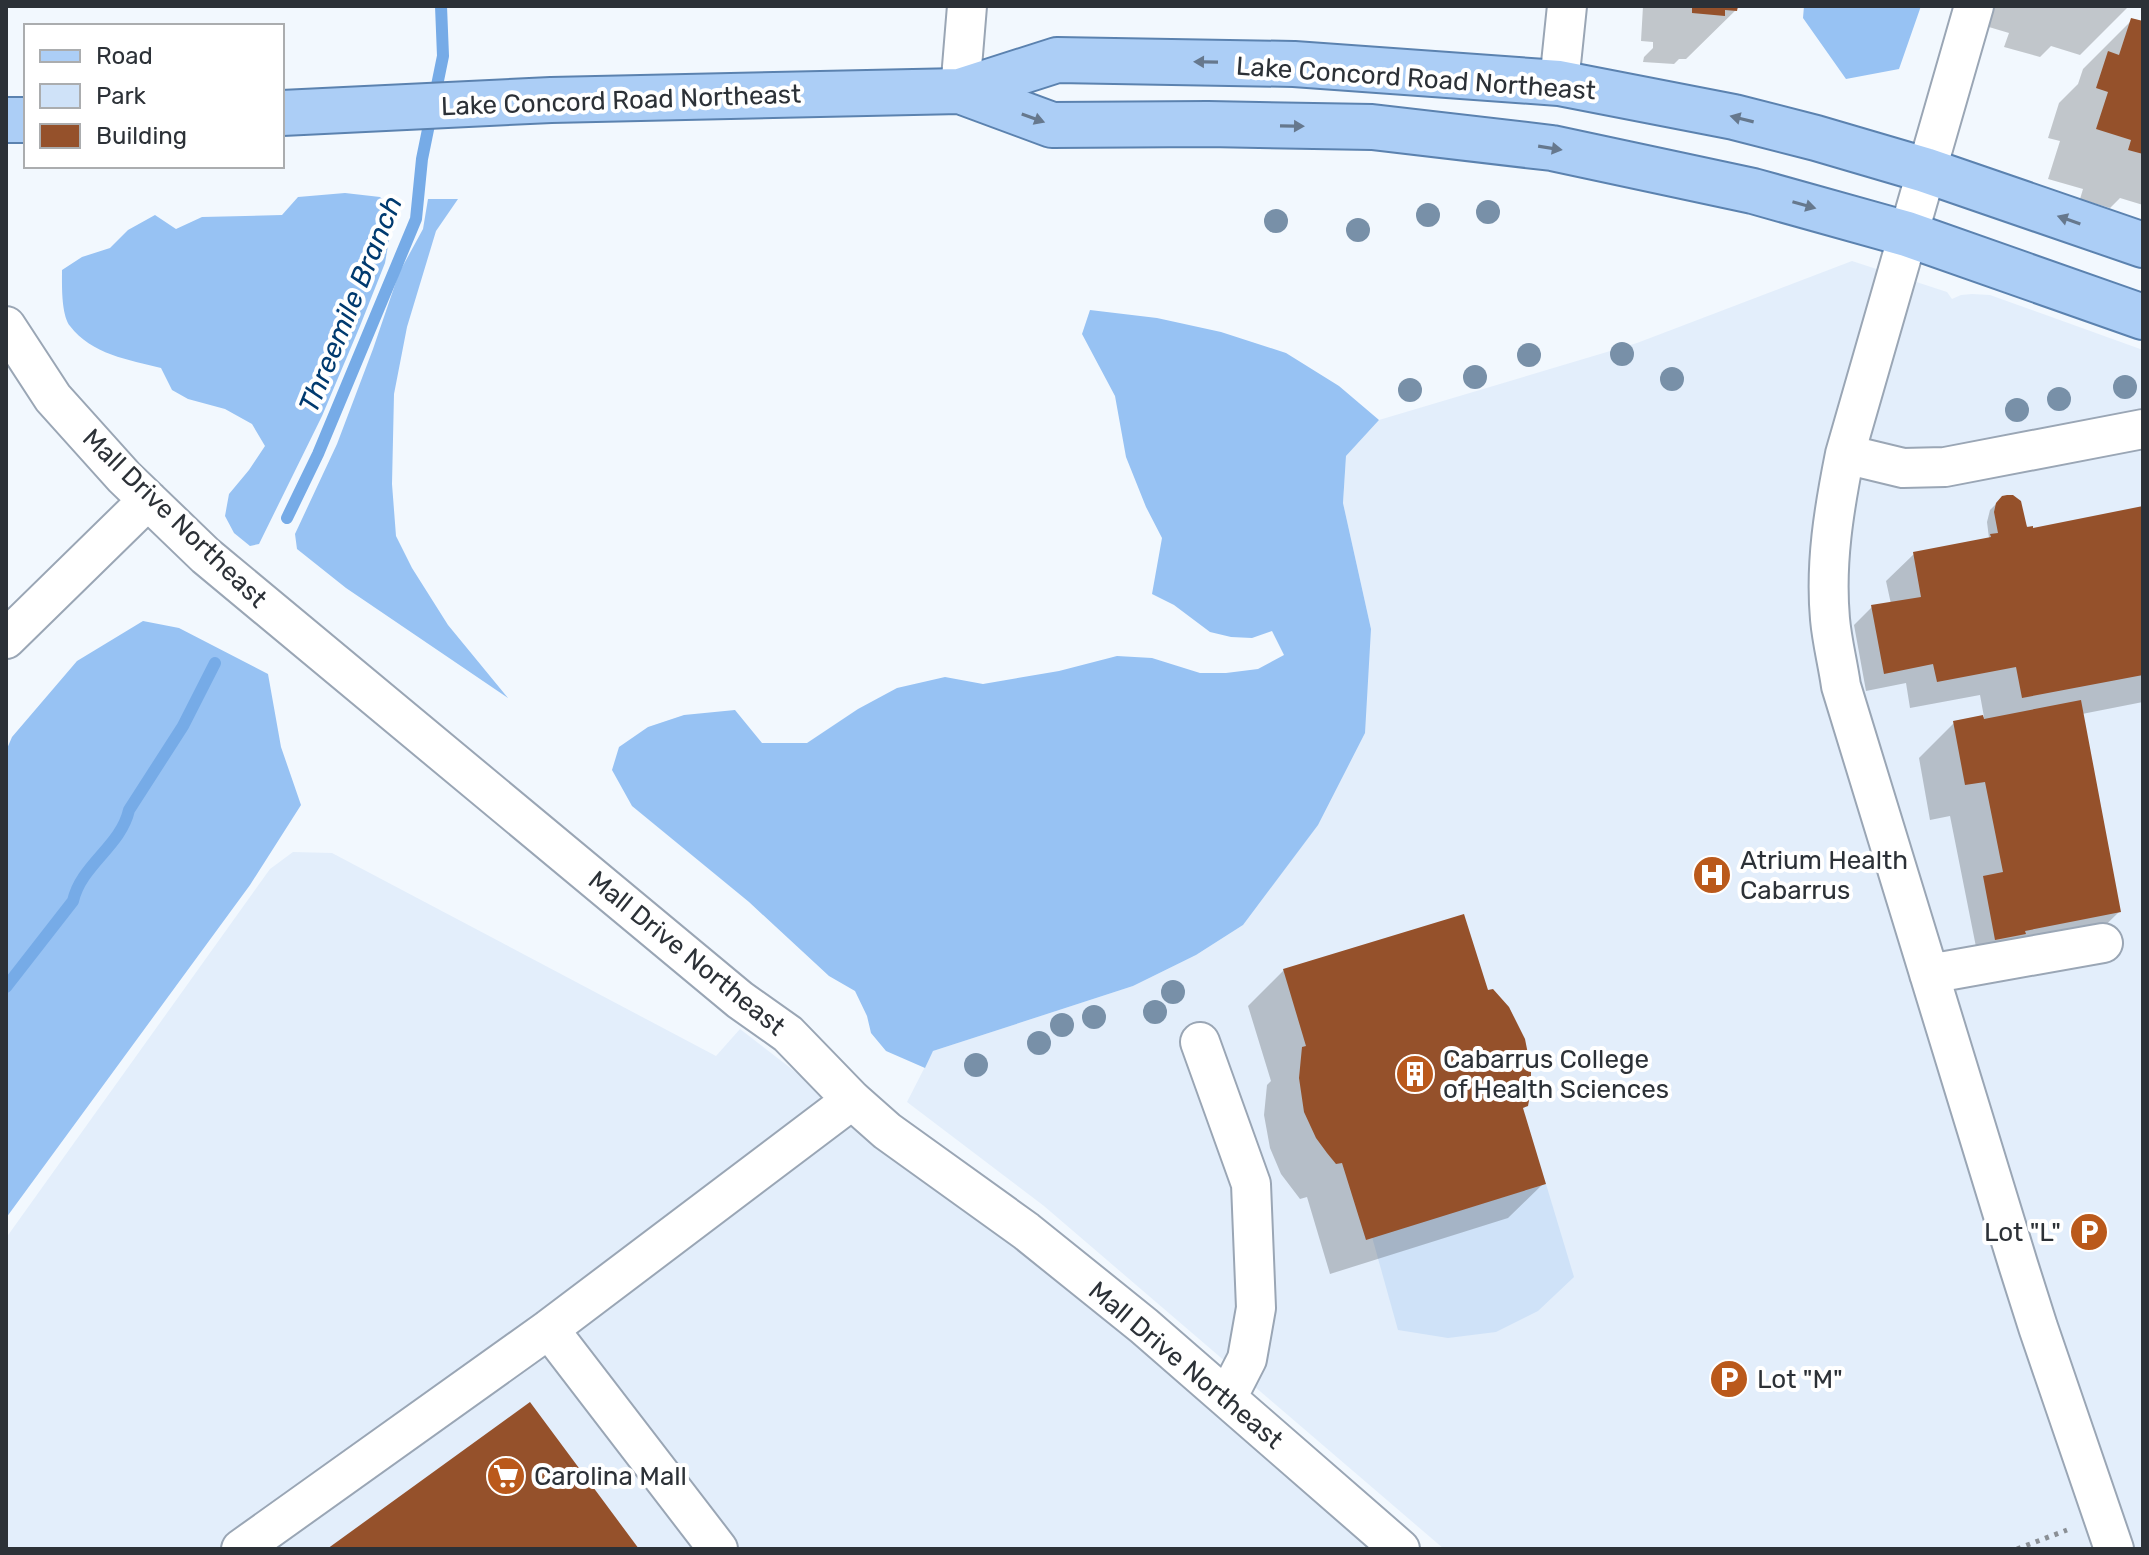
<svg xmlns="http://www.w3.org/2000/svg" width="2149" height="1555" viewBox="0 0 2149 1555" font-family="Rubik,sans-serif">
	<rect width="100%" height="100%" fill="#f2f8fe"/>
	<!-- built -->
	<path fill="#e3eefb" d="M1852,261L1947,292L1952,299L1961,295L1972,294L1990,295L2143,350V1549H1444L1044,1206L907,1102L933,1051L1133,986L1196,955L1243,925L1371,629L1343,503L1346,456L1379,420L1637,343Z
		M293,852L332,853L716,1056L740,1029L899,1152L1120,1330L1375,1549H6V1238L270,869Z"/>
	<!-- green -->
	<path fill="#cfe2f8" d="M1546,1184L1574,1277L1538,1311L1496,1332L1448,1338L1398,1330L1372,1237Z"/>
	<!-- forest -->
	<path fill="#97c2f3" d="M1804,6H1921L1899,69L1846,79L1803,18Z
		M345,193L380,197L394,211L385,263L360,326L322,416L259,544L250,546L234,533L225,516L229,494L249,470L265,446L252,424L225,409L188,399L172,390L161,368C129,360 91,354 70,326C61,314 62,285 62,270L82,257L110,248L128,230L155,215L176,229L202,217L282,215L298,197Z
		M428,199H458L436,231L407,327L394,394L392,484L396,536L412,568L448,625L508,698L346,588L297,549L295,534L337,444L373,349L399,273L423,229Z
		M1090,310L1157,318L1221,332L1286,353L1339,386L1379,420L1346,456L1343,503L1371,629L1365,733L1318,825L1243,925L1196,955L1133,986L933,1051L925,1068L886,1051L871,1033L867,1016L855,991L829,976L749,902L632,806L612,770L619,747L648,727L684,715L735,710L762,743H807L858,709L897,688L945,677L983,684L1059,671L1117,656L1152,658L1200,673H1226L1258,669L1284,655L1272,631L1252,638L1231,637L1210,632L1174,605L1152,594L1162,538L1146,507L1126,457L1115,396L1082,334Z
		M143,621L179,628L268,674L281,747L301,805L250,885L6,1218V751L12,737L77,661Z"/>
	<!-- shadow -->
	<path fill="#0003" d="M1643,6H1740L1686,59H1679L1674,64L1643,62L1644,57L1653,48V42L1641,41Z
		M1977,6H2129L2080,55L2051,46L2040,57L2004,47L2009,33L1972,22Z
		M2132,20L2143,23V205L2120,198L2110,208L2080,199L2083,189L2048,179L2060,141L2048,138L2059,103L2078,84L2083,69Z
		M2000,500L2031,530L2143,509V702L2082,714L2119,912L2083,947L1978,957L1950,816L1930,820L1919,758L1954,723L1984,717L1980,695L1910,708L1906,683L1866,691L1854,625L1872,607L1891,604L1886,581L1914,554L1989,538L1987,522L1990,510Z
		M1284,970L1522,1109L1544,1183L1508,1218L1330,1274L1307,1197L1300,1199L1281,1174L1270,1148L1264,1115L1267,1085L1271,1081L1248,1006Z"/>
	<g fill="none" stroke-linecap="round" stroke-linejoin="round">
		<!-- stream -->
		<path stroke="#76abe7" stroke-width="12" d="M287,518L318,454L416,219L422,159L443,56L441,6
			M6,987L73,901C81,865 121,846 129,810L183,726L215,663"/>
	</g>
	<!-- building -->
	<path fill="#95512b" d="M1692,6H1738L1737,11L1725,10V16L1692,13Z
		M2131,18L2143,21V154L2128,150L2131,140L2096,129L2108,92L2096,88L2108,51L2119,55Z
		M2007,495H2013L2021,501L2027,527L2033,526V528L2143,506V675L2022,698L2016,667L1937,682L1933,664L1884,674L1871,605L1921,597L1913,552L1991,537L1990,534L1998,533L1994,512L1996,503L2002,496Z
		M2081,700L2121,912L2025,931L2026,934L1995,940L1983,876L2003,872L1985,782L1965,785L1953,721L1983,715L1984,719Z
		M1464,914L1488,990L1493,989L1509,1007L1525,1039L1531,1069V1090L1528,1106L1523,1108L1546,1184L1366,1240L1342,1163L1336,1164L1327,1153L1316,1138L1304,1112L1299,1078L1302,1047L1306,1046L1283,969Z
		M530,1402L639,1549H327Z"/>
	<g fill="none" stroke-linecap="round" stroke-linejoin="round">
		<defs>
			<path id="minor" d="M1974,6L1845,454C1834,509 1825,563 1830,619C1832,642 1838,664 1841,686L2018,1264L2038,1327L2114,1549
				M1559,83L1567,6
				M960,91L967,6
				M6,326L53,398L124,477L206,556L740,1000L788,1034L852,1100L887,1131L1026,1231L1144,1326L1400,1549
				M1845,454L1903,468L1945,467L2143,429
				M6,639L148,500
				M1929,974L2103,943
				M1200,1042L1251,1184L1256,1308L1247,1359L1227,1398
				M549,1329L718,1549
				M241,1549L549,1329L852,1100"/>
			<path id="major" d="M960,91L1052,125L1208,124L1372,127L1552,148L1753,191L1907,234L2143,317
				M282,113L551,100L960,91L1057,60L1294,64L1559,83L1734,117L1816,138L1925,170L2143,245
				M6,120H26"/>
		</defs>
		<!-- minor casing -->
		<use href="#minor" stroke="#9aa6b5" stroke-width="42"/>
		<!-- major casing -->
		<use href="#major" stroke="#5b82af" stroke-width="48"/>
		<!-- path -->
		<path stroke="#8a8f95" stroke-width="5" stroke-dasharray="4 6" stroke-linecap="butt" d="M2017,1549L2067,1530"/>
		<!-- minor -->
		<use href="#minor" stroke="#fff" stroke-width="38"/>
		<!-- major -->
		<use href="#major" stroke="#accef6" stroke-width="44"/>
	</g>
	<!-- trees -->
	<g fill="#7890a8">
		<circle cx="1488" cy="212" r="12"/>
		<circle cx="1428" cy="215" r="12"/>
		<circle cx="1276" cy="221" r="12"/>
		<circle cx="1358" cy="230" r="12"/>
		<circle cx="1622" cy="354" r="12"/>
		<circle cx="1529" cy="355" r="12"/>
		<circle cx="1475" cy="377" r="12"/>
		<circle cx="1672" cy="379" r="12"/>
		<circle cx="2125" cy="387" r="12"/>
		<circle cx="1410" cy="390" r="12"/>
		<circle cx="2059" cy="399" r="12"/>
		<circle cx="2017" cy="410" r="12"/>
		<circle cx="1173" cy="992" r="12"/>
		<circle cx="1155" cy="1012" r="12"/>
		<circle cx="1094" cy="1017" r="12"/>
		<circle cx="1062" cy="1025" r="12"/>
		<circle cx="1039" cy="1043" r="12"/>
		<circle cx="976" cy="1065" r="12"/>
	</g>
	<!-- one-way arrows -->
	<defs><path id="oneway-solid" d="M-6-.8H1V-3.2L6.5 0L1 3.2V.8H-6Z" transform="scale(2)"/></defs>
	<g fill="#66788d">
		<use href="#oneway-solid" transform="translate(1206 62) rotate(-179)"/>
		<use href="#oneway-solid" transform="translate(1033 118) rotate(20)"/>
		<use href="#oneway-solid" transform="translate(1742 119) rotate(-166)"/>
		<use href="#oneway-solid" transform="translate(1292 126) rotate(1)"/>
		<use href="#oneway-solid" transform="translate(1550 148) rotate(9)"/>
		<use href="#oneway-solid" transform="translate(1804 205) rotate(16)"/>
		<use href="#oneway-solid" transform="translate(2069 220) rotate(-161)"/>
	</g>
	<!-- icons -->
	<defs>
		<symbol id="hospital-disc" viewBox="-11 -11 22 22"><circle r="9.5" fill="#ba591b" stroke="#fff"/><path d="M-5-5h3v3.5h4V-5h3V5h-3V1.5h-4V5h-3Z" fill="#fff"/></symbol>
		<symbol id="building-disc" viewBox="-11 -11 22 22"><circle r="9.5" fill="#ba591b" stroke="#fff"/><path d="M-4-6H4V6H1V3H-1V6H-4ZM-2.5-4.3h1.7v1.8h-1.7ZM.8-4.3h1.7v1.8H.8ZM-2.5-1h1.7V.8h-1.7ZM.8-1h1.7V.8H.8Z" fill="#fff"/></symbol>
		<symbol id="parking-disc" viewBox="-11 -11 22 22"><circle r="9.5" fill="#ba591b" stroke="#fff"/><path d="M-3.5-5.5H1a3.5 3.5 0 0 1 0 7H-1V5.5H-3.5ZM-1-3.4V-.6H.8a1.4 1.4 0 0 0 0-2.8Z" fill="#fff"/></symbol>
		<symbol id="supermarket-disc" viewBox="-11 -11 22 22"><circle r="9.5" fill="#ba591b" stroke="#fff"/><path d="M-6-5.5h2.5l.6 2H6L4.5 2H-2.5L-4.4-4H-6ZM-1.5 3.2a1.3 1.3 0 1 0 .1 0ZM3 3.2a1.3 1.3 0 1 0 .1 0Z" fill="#fff"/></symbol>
	</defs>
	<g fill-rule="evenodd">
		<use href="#hospital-disc" x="1690" y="853" width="44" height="44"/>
		<use href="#building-disc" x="1393" y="1052" width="44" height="44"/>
		<use href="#parking-disc" x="2067" y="1210" width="44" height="44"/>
		<use href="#parking-disc" x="1707" y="1357" width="44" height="44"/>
		<use href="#supermarket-disc" x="484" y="1454" width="44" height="44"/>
	</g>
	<g text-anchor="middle" stroke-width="8" stroke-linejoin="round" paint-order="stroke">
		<!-- street labels -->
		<g font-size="26" fill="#2c3137" stroke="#fff">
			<text transform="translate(1416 78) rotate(4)" y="9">Lake Concord Road Northeast</text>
			<text transform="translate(621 100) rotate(-2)" y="9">Lake Concord Road Northeast</text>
			<text transform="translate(175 518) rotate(44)" y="9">Mall Drive Northeast</text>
			<text transform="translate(687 953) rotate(39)" y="9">Mall Drive Northeast</text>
			<text transform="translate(1186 1365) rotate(40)" y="9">Mall Drive Northeast</text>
		</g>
		<!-- poi labels -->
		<g font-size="26" fill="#2c3137" stroke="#fff" text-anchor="start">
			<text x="1740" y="869">Atrium Health<tspan x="1740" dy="30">Cabarrus</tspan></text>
			<text x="1443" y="1068">Cabarrus College<tspan x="1443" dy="30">of Health Sciences</tspan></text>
			<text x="2061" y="1241" text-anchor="end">Lot "L"</text>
			<text x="1757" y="1388">Lot "M"</text>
			<text x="534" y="1485">Carolina Mall</text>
		</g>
		<!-- water labels -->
		<g font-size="28" font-style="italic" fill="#003a6f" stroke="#fff">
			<text transform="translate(350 304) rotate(-68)" y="10">Threemile Branch</text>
		</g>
	</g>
	<!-- border -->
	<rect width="2149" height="1555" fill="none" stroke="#2c3137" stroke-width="16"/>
	<!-- legend -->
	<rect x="24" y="24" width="260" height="144" fill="#ffffff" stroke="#abadaf" stroke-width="2"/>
	<rect x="40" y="50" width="40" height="12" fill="#accef6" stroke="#abadaf" stroke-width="2"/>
	<text x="96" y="64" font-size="24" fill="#2c3137">Road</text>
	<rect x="40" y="84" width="40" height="24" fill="#cfe2f8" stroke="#abadaf" stroke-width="2"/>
	<text x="96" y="104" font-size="24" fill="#2c3137">Park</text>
	<rect x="40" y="124" width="40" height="24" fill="#95512b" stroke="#abadaf" stroke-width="2"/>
	<text x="96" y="144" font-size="24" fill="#2c3137">Building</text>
</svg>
